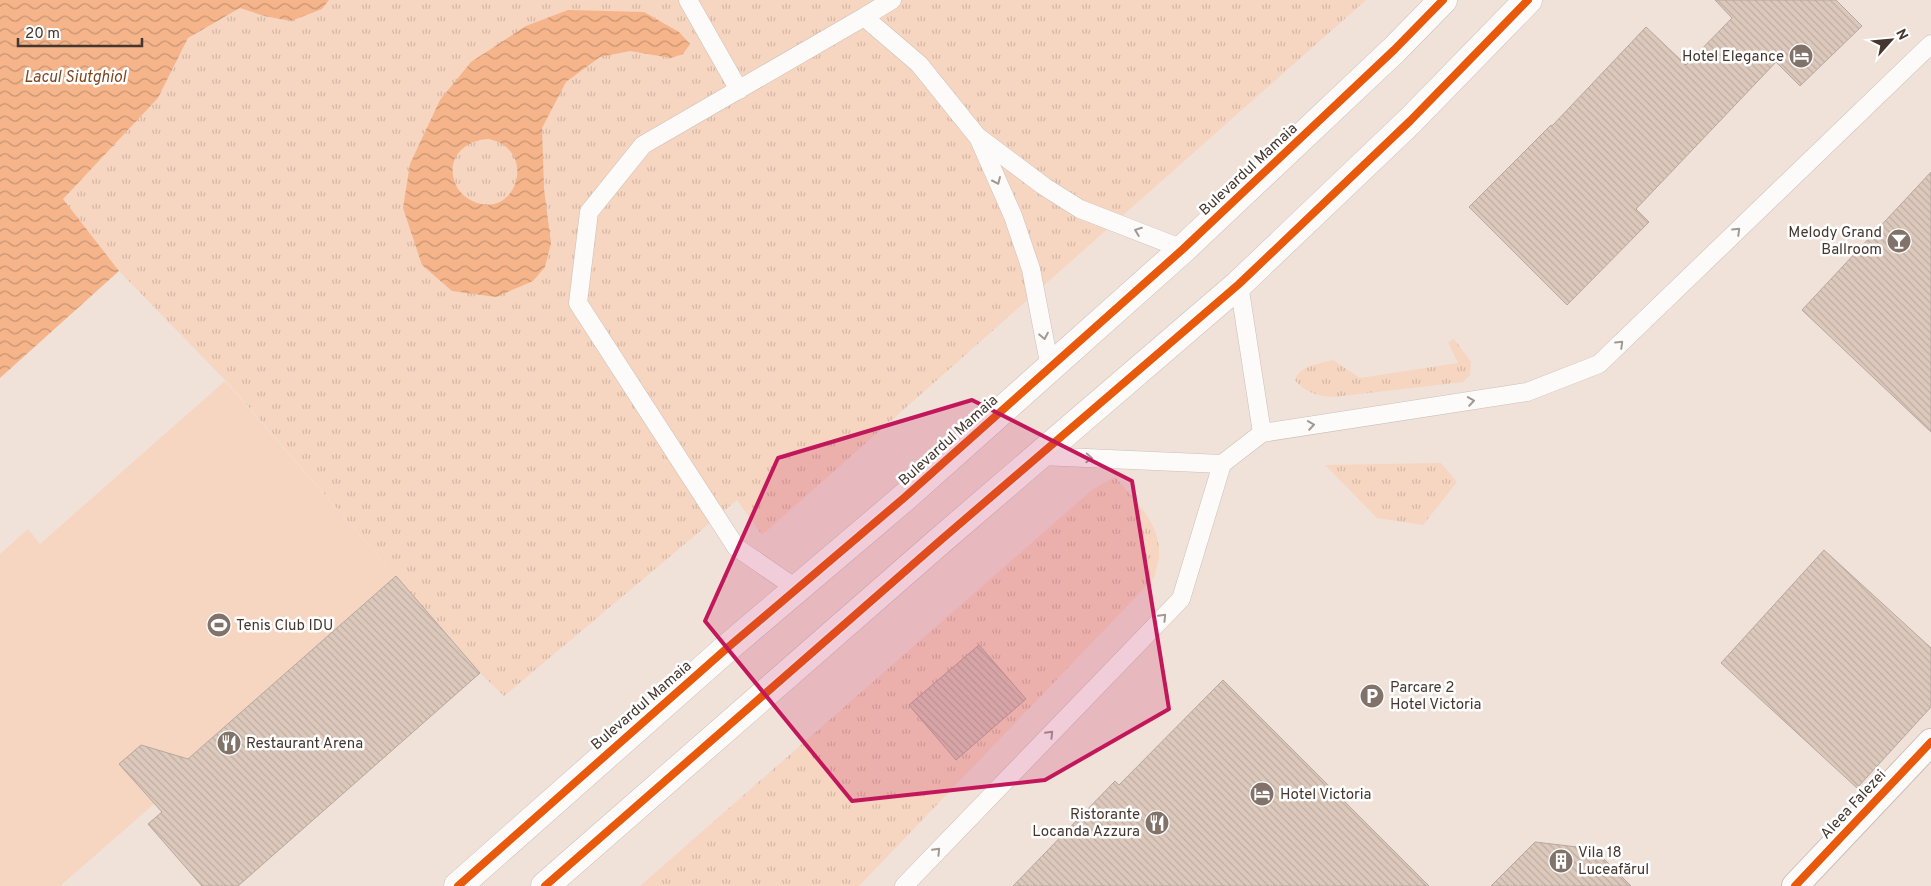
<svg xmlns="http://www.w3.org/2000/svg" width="1931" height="886" viewBox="0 0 1931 886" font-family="Overpass,sans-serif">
	<defs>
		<pattern id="grass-tufts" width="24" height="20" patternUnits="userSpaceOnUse" patternTransform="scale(1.25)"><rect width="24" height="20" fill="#f6d5c1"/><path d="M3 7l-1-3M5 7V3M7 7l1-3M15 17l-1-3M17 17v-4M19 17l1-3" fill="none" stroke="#d4b7a6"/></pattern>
		<pattern id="water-waves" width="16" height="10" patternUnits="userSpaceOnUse" patternTransform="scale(1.25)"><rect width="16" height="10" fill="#f5b48a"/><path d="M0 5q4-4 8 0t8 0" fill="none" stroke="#c89371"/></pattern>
		<pattern id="building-back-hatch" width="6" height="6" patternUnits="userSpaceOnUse" patternTransform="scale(1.25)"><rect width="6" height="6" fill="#ddc9bc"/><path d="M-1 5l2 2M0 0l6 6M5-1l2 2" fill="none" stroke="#bfada2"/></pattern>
	</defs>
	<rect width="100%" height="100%" fill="#f0e2d8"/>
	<!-- grass -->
	<path fill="url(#grass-tufts)" d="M329,0H1366L762,535L737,500L504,696L480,673L226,381L119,271L62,199L158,98L188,38L240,8L264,16L322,9Z
		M1454,339L1471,362L1470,375L1463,382L1334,397C1320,397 1304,392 1295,380C1300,365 1319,364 1333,360L1360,378L1458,363L1448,342Z
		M1441,463L1457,482L1423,525L1377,518L1325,465Z
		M1115,477C1133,498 1158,521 1159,550C1160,559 1156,569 1154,578L859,886H640L1093,489Z"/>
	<!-- garden -->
	<path fill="#f6d5c1" d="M225,381L480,673L238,886H202L148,824L161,812L154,804L60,886H0V554L28,529L40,544Z"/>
	<!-- water -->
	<path fill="url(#water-waves)" fill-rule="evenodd" d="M0,0H329L322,9L291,21L264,16L240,8L188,38L158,98L63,199L119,271L0,378Z
		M568,10L644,12L679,32L690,44L683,54L671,58L630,51L600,57L566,82L542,128L544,189L551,243L545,267L533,281L496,297L452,291L422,265L403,208L410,164L440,100L471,62L526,26ZM489,139C537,150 518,216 477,203C469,200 463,196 458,189C443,163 461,140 489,139Z"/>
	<!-- building -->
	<path fill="url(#building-back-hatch)" stroke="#b5a8a0" d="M1715,0H1836L1862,26L1800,86L1776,62L1636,209L1649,222L1567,305L1469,207L1551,125L1552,126L1646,27L1686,65L1732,18Z
		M1931,172V432L1802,310Z
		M1824,550L1931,648V707L1857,788L1721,663Z
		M396,576L480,673L238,886H202L148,824L162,812L119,764L141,745L188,759Z
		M979,645L1026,699L956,760L909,705Z
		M1223,680L1429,886H1013L1115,781L1119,785Z
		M1535,842L1594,849L1631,886H1491Z"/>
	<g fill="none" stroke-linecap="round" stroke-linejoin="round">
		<defs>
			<path id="service" d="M688,0L739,90
				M864,17L892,0
				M979,139L1013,216L1031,269L1050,368
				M1239,284L1262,433
				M1041,456L1222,464
				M797,589L736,547L578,303L589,212L643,145L864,17L919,64L977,136L1045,187L1080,209L1183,249
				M904,886L1181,599L1222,464L1262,433L1527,392L1599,364L1931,44"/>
			<path id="pedestrian" d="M1795,886L1931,742"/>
			<path id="secondary" d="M458,886L726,649L905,497L1183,249L1394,50L1443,0
				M545,886L942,539L1239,284L1410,121L1528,0"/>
		</defs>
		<!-- service casing -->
		<use href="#service" stroke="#ccbfb7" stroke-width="19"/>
		<!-- pedestrian casing -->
		<use href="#pedestrian" stroke="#ccbfb7" stroke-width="28"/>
		<!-- secondary casing -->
		<use href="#secondary" stroke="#ccbfb7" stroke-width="29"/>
		<!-- service -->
		<use href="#service" stroke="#fdfbf9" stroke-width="18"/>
		<!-- pedestrian -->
		<use href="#pedestrian" stroke="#fdfbf9" stroke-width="26"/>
		<!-- secondary -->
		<use href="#secondary" stroke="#fdfbf9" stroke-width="28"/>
		<defs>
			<path id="cycleway" d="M458,886L726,649L905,497L1183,249L1394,50L1443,0
				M545,886L942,539L1239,284L1410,121L1528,0
				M1795,886L1931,742"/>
		</defs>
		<!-- cycleway casing -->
		<use href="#cycleway" stroke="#fff" stroke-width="11"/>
		<!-- cycleway -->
		<use href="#cycleway" stroke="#e8590c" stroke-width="8"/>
	</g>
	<!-- one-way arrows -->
	<defs><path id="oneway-chevron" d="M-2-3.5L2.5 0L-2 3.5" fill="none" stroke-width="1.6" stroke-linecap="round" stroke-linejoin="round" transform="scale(1.25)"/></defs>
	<g stroke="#a19994">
		<use href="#oneway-chevron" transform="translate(997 181) rotate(66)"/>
		<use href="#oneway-chevron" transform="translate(1138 231) rotate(-159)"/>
		<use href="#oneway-chevron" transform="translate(1737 231) rotate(-44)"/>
		<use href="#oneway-chevron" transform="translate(1044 336) rotate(79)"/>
		<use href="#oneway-chevron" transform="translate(1620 344) rotate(-44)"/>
		<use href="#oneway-chevron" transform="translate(1471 401) rotate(-9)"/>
		<use href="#oneway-chevron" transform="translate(1311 425) rotate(-9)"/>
		<use href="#oneway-chevron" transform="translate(1089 458) rotate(3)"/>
		<use href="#oneway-chevron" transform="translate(1163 617) rotate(-46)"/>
		<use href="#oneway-chevron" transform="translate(1050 734) rotate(-46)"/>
		<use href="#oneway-chevron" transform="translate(937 851) rotate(-46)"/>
	</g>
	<!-- marked area -->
	<path fill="#c2185b" fill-opacity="0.2" stroke="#c2185b" stroke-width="4" stroke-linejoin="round" d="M972,400L1132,481L1169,709L1045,780L852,801L705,621L778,458Z"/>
	<!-- icons -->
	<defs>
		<symbol id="hotel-disc" viewBox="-11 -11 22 22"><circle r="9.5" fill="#81736a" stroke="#fff"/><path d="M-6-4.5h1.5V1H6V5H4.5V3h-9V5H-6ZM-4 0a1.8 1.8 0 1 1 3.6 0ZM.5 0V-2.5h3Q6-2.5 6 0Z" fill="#fff"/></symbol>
		<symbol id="bar-disc" viewBox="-11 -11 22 22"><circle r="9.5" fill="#81736a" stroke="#fff"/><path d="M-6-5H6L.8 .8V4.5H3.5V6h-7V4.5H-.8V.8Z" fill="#fff"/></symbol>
		<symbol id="stadium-disc" viewBox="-11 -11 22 22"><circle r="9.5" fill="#81736a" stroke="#fff"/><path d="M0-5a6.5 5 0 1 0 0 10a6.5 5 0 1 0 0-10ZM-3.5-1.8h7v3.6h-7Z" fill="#fff"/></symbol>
		<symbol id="parking-disc" viewBox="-11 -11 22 22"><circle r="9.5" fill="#81736a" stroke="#fff"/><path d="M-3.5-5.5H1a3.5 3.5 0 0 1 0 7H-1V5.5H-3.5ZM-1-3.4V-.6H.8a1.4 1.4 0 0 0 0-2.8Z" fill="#fff"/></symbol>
		<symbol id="restaurant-disc" viewBox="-11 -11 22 22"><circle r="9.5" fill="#81736a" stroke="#fff"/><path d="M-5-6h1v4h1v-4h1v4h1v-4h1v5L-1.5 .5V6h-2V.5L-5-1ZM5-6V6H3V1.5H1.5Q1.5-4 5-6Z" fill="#fff"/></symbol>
		<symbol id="building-disc" viewBox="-11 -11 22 22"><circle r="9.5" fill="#81736a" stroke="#fff"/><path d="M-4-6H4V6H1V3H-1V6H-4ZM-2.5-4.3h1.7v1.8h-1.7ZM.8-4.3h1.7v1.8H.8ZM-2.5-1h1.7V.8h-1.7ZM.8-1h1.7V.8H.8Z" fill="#fff"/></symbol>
	</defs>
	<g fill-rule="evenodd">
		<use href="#hotel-disc" x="1787" y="42" width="28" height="28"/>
		<use href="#bar-disc" x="1885" y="227" width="28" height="28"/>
		<use href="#stadium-disc" x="205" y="611" width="28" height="28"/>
		<use href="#parking-disc" x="1358" y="682" width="28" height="28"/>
		<use href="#restaurant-disc" x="215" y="729" width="28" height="28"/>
		<use href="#hotel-disc" x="1248" y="780" width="28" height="28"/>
		<use href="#restaurant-disc" x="1143" y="809" width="28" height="28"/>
		<use href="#building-disc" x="1547" y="847" width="28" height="28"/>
	</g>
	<g text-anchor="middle" stroke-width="5" stroke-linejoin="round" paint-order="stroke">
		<!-- poi labels -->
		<g font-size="15" fill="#45372f" stroke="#fff" text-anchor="start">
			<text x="1784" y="61" text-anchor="end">Hotel Elegance</text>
			<text x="1882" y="237" text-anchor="end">Melody Grand<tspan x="1882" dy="17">Ballroom</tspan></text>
			<text x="236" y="630">Tenis Club IDU</text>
			<text x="1390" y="692">Parcare 2<tspan x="1390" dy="17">Hotel Victoria</tspan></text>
			<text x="246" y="748">Restaurant Arena</text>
			<text x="1280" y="799">Hotel Victoria</text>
			<text x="1140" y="819" text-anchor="end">Ristorante<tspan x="1140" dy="17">Locanda Azzura</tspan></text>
			<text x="1578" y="857">Vila 18<tspan x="1578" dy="17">Luceafărul</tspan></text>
		</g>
		<!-- street labels -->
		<g font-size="15" fill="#45372f" stroke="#fff">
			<text transform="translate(1248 169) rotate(-43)" y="5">Bulevardul Mamaia</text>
			<text transform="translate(948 440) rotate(-42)" y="5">Bulevardul Mamaia</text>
			<text transform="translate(641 705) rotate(-41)" y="5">Bulevardul Mamaia</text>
			<text transform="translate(1853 804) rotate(-47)" y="5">Aleea Falezei</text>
		</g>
		<!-- water labels -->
		<g font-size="16" font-style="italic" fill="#7e451f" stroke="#fff">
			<text x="75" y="82">Lacul Siutghiol</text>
		</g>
	</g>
	<!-- north arrow -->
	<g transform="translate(1891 40) rotate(63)" stroke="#ffffff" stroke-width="4" paint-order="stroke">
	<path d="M0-4L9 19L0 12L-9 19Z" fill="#45372f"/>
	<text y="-8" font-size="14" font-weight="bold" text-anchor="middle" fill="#45372f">N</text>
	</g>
	<!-- scale -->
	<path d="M18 38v8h124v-8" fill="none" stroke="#45372f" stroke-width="2.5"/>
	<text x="25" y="38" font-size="15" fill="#45372f" stroke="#ffffff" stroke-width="4" paint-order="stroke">20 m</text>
</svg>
